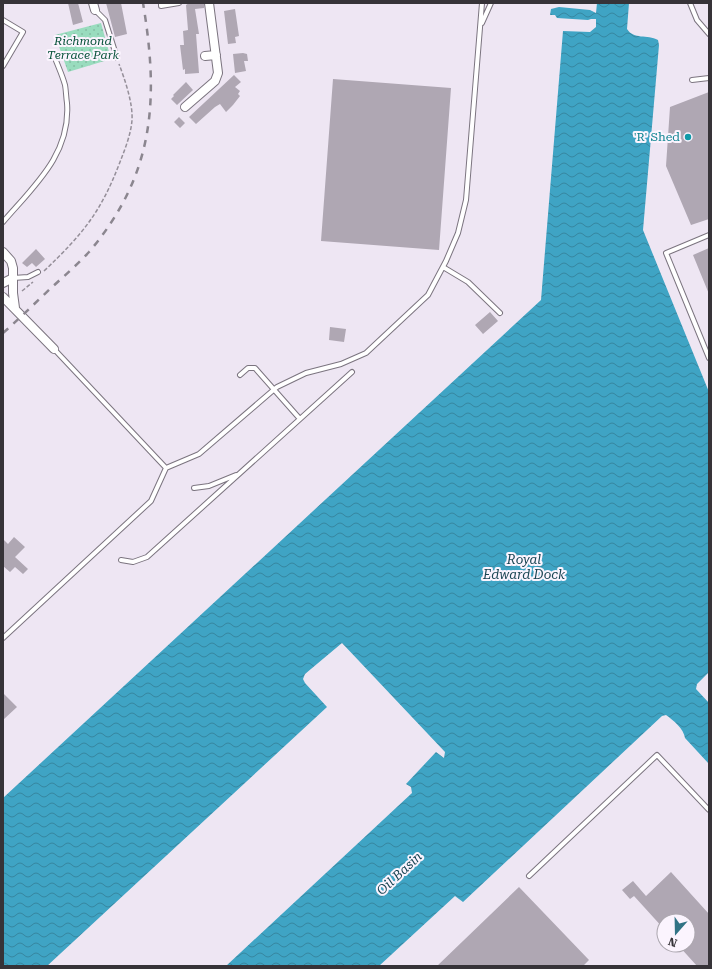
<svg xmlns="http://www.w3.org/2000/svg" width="712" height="969" viewBox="0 0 712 969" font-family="'Roboto Serif',serif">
	<defs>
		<pattern id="park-dots" width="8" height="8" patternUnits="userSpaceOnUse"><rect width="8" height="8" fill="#99dcbe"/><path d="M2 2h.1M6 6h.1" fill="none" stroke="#84bda4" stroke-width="1.8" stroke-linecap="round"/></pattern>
		<pattern id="water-waves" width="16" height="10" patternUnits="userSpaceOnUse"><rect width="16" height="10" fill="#3fa4c4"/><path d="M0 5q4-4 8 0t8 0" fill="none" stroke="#3686a0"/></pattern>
	</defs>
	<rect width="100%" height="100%" fill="#eee6f3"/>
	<!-- park -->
	<path fill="url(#park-dots)" d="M101,23L111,59L68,72L55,35Z"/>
	<!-- water -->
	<path fill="url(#water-waves)" d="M597,3H629L627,29C634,40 647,34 658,40L659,45L643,230L709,392V672L697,684L696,689L709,703V764L685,738C684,729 673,720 666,715L662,716L463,902L455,896L379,966H226L412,793L411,787L406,784L436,752L444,758L445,752L342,643L305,674L303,679L305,683L327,707L47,966H3V798L541,300L563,31L590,32L596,27V19H591L588,20L557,18L555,15H550L551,9L559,7L590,10L596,13Z"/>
	<!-- building -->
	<path fill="#afa7b3" d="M68,3H78L83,22L73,25Z
		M106,3H121L127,34L115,37Z
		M189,3H204V8L195,9L199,34H196L199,73L185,74V69L183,70L180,45H184L183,31L188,30L186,5Z
		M235,9L239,36L235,37L236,43L228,44L224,11Z
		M243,53L247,54L248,61H244L246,71L235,73L233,54Z
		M234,75L241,82L235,87L240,91L238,94L240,96L233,105L226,112L220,104L215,107L196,124L189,117Z
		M333,79L451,88L439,250L321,241Z
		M186,82L193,90L177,105L171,99L174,96L173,95Z
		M709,92V219L691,225L666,166L670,107Z
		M179,117L185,123L180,128L174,122Z
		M709,248V294L693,255Z
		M36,249L45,259L36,267L32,263L27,267L22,263Z
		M490,312L498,321L483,334L475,325Z
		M330,327L346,329L344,342L329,340Z
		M14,537L25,547L15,557L28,569L23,574L15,567L10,572L3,566V539L8,544Z
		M3,693L17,707L3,720Z
		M671,872L709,914V966H697L678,945H688V921H664V929L634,896L630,899L622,890L633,881L646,896Z
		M519,887L589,960L583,966H437Z"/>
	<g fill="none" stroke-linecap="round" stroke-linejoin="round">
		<defs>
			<path id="lane" d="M161,3V6L179,3
				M690,3L697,20L709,34
				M95,10L105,20L117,58
				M3,20L23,32L3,66
				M482,23L491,3
				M692,80L709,78
				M3,222C34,186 71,154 67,103C66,97 66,90 65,85C62,74 57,64 53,53
				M709,235L666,253L709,358
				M443,267L468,282L500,313
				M13,278L28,277L38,272
				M54,349L166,468L199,454L277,387L306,373L341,364L366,353L428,295L446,261L458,233L466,200L482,3
				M240,375L248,368H255L300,419
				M194,488L209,486L236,475
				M121,560L133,562L147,557L352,372
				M3,638L151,501L166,468
				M529,876L657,755L709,810"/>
			<path id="street" d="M93,3L95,10
				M205,56L216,55
				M185,107L215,81L218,73L209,3
				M3,252L11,261L13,268V293L15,308
				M3,283L13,278
				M3,297L54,349"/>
		</defs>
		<!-- lane casing -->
		<use href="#lane" stroke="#7b747f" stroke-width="6"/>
		<!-- street casing -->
		<use href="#street" stroke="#7b747f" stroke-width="10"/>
		<!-- path -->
		<path stroke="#958f99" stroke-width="1.5" stroke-dasharray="4 2" stroke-linecap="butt" d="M44,271C83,234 101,212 120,162C125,149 131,134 132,120C133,103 125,80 119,64
			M22,291L33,282"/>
		<!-- lane -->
		<use href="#lane" stroke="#fff" stroke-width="4"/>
		<!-- street -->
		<use href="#street" stroke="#fff" stroke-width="8"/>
		<!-- rail -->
		<path stroke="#8b868f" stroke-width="2.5" stroke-dasharray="7 7" stroke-linecap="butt" d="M3,333C19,319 34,304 50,289C63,277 77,265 89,252C155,174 159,99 143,3"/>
	</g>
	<!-- markers -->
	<circle fill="#0f9aa8" stroke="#fbf4fe" stroke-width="1.5" cx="688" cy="137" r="4"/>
	<g text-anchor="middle" stroke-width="4" stroke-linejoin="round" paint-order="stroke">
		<!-- park labels -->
		<g font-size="12" font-style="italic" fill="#07523a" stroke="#fbf4fe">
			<text x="83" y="45">Richmond<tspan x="83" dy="14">Terrace Park</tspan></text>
		</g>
		<!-- culture labels -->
		<g font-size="12" fill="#0d838f" stroke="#fbf4fe" text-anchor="end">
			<text x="680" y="141">'R' Shed</text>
		</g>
		<!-- water labels -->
		<g font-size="13" font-style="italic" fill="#194553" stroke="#fbf4fe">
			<text x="524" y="564">Royal<tspan x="524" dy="15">Edward Dock</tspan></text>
			<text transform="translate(399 873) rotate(-43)" y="5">Oil Basin</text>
		</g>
	</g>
	<!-- border -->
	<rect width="712" height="969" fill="none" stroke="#363338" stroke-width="8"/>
	<!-- north arrow -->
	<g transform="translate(676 933) rotate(200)"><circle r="19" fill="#fbf4fe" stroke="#aca7af"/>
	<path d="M0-3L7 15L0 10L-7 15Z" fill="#317385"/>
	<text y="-6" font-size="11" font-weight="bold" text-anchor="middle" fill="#363338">N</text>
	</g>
</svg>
